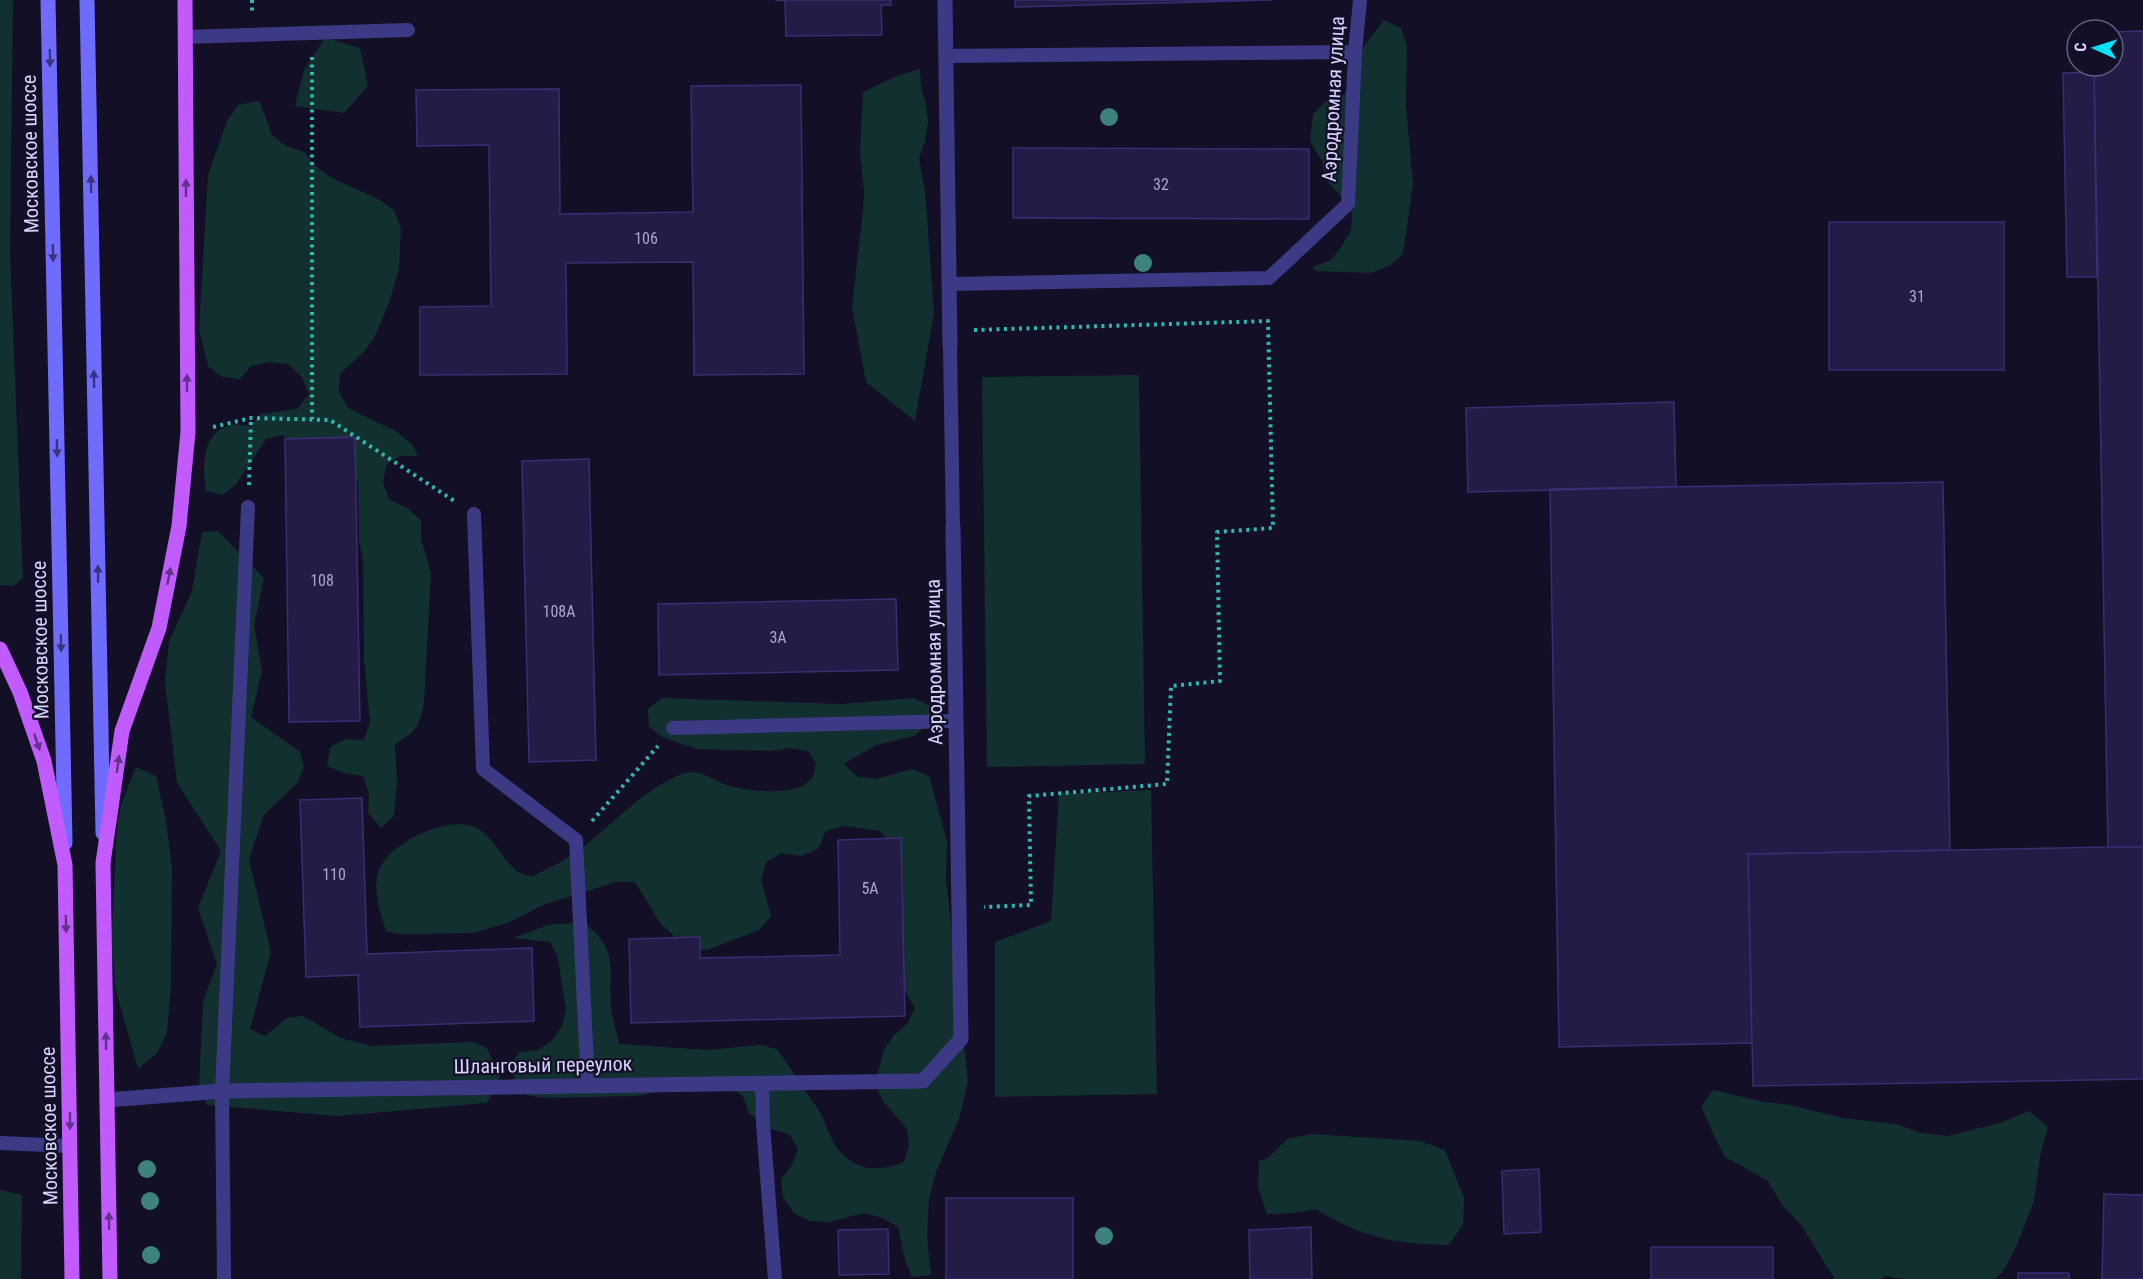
<svg xmlns="http://www.w3.org/2000/svg" width="2143" height="1279" viewBox="0 0 2143 1279" font-family="'Roboto Condensed',sans-serif">
	<rect width="100%" height="100%" fill="#130f26"/>
	<!-- green -->
	<path fill="#12302f" d="M0,0H13L10,253L23,578L13,586L0,585Z
		M1384,20L1401,28L1407,46L1406,106L1413,184L1403,254L1389,266L1371,273L1315,271L1313,267L1331,260L1342,246L1351,231L1352,214L1348,204L1325,179L1322,161L1310,141L1313,114L1326,101L1343,96L1354,83L1355,64L1363,48Z
		M325,38L360,48L368,86L344,113L295,106L304,70Z
		M920,69L921,87L926,104L928,121L925,141L919,159L925,190L934,313L915,421L866,382L852,306L863,211L864,192L860,151L863,92L897,76Z
		M256,101L260,102L272,135L286,146L304,152L315,165L330,177L380,200L394,210L401,228L399,269L390,300L375,336L365,351L340,374L339,392L348,408L397,432L412,444L418,456H400L386,465L383,484L390,500L407,508L421,520V539L431,573L424,703C420,726 415,733 395,744L397,780L394,816L381,828L368,813L369,794L363,776L344,773L327,766L330,747L346,739L364,740L370,722L364,659L363,559L359,541L358,482L351,465L298,450L283,435L266,439L237,483L223,495L206,491C202,468 202,431 231,425C236,424 244,425 250,426L261,414L297,409L309,394L302,377L288,364L269,362L251,366L240,379L222,377L208,366L199,330L208,175L227,121L238,105Z
		M1139,375L1145,764L987,767L982,377Z
		M218,531L264,578L254,625L262,671L251,717L300,752L304,767L298,782L264,815L249,859L271,952L250,1029L265,1036L287,1018L303,1016L341,1038L371,1046L473,1042L487,1048L500,1076L487,1103L338,1116L207,1105L199,1087L203,1001L217,964L198,908L221,851L177,783L165,682L169,641L192,591L202,532Z
		M662,698L842,704L914,698L930,706L928,725L914,736L876,745L844,764L858,777L877,779L912,769L929,776L947,841L946,880L968,1081L959,1119L936,1172L929,1199L927,1237L931,1275L912,1277L905,1260L898,1227L882,1218L864,1213L830,1222L810,1221L794,1213L783,1197L781,1179L792,1165L798,1149L789,1134L771,1129L749,1113L743,1096L728,1086L690,1085L637,1096L544,1098L526,1095L516,1082L510,1065L520,1052L538,1050L552,1040L562,1026L566,1010L558,958L550,942L513,938L548,925L583,922C620,950 608,967 611,1007C612,1019 617,1032 619,1044L709,1050L761,1045L777,1049C791,1069 805,1090 819,1111C826,1122 829,1137 837,1148C856,1172 879,1172 904,1162L909,1145L907,1129L883,1101L875,1084L884,1050L894,1035L907,1024L915,1008L878,945L891,844L880,831L843,826L826,831L818,849L801,856L782,853L766,862L761,880L771,916L759,930L707,950L688,949L660,923L635,882H616L543,905L510,922L474,933L401,934L386,931C380,912 373,893 378,873C386,843 450,814 477,828C497,838 508,875 530,876C535,876 542,871 547,869C586,852 613,818 648,793C657,786 669,780 679,775C699,767 710,779 726,785C744,791 785,795 802,786C806,784 810,780 813,777L816,764L808,751L791,748L771,751L697,749L664,738L649,727L648,709Z
		M136,767L156,776L166,821L172,868L171,986L167,1032L158,1052L138,1069L116,991L111,947L117,826L121,805Z
		M1151,790L1157,1094L995,1097V942L1051,921L1059,794Z
		M1713,1090L1764,1102L1790,1105L1843,1118L1896,1124L1921,1133L1948,1136L2000,1123L2029,1111L2048,1127L2041,1151L2034,1201L2016,1247L2004,1270L1995,1279H1906L1885,1276L1882,1279H1835L1801,1225L1782,1205L1768,1181L1724,1156L1701,1107Z
		M1312,1134L1420,1141L1445,1150L1464,1198L1463,1225L1449,1245C1395,1244 1362,1238 1316,1209L1293,1213L1267,1214L1258,1188L1259,1161L1268,1158L1287,1139Z
		M0,1190L22,1195L21,1279H0Z"/>
	<!-- building -->
	<path fill="#241b47" stroke="#3b2d73" stroke-width="1.5" d="M775,0H891V5H881L882,35L786,36L785,1Z
		M1015,0H1271L1015,7Z
		M2143,31V847H2108L2094,66H2113V32Z
		M2094,72L2097,277H2067L2063,73Z
		M801,85L804,374L694,375L693,262L566,263L567,374L420,375V307L491,306L489,145L417,146L416,90L559,89L560,214L693,212L691,86Z
		M1013,148L1309,149V219L1013,218Z
		M1829,222H2004V370H1829Z
		M1674,402L1676,487L1468,492L1466,408Z
		M355,437L360,721L289,722L285,439Z
		M589,459L596,760L529,762L522,461Z
		M1943,482L1950,850L1748,854L1752,1043L1559,1047L1550,489Z
		M896,599L898,670L659,675L658,604Z
		M362,798L367,954L532,948L534,1021L360,1027L358,975L306,977L300,800Z
		M901,838L905,1016L631,1023L629,939L700,937V958L840,955L838,840Z
		M2108,847H2143V1079L1753,1086L1748,854Z
		M1539,1169L1541,1232L1504,1234L1502,1171Z
		M2104,1194L2143,1195V1279H2102Z
		M946,1198H1073V1279H946Z
		M1311,1227L1312,1279H1250L1249,1230Z
		M888,1229L889,1274L839,1275L838,1230Z
		M1651,1247H1773V1279H1651Z
		M2018,1273H2069V1279H2018Z"/>
	<g fill="none" stroke-linecap="round" stroke-linejoin="round">
		<!-- path -->
		<path stroke="#2fb8b0" stroke-width="4" stroke-dasharray="3 4.5" stroke-linecap="butt" d="M252,0V13
			M312,57V419
			M974,330L1268,321L1273,528L1217,532L1220,681L1171,686L1167,784L1029,796L1031,905L984,907
			M213,427L251,418L330,420L456,502
			M249,485L251,418
			M592,821L658,746"/>
		<!-- service -->
		<path stroke="#3d3a85" stroke-width="14" d="M185,37L408,30
			M946,56L1355,52
			M949,284L1269,278L1348,204L1355,52L1360,0
			M950,347L953,526
			M474,514L483,769L576,840L588,1086
			M673,728L956,721
			M762,1083L763,1124L775,1279
			M0,1143L70,1146
			M224,1279L222,1091L248,507"/>
		<!-- minor -->
		<path stroke="#3d3a85" stroke-width="15" d="M945,0L950,347
			M107,1100L222,1091L923,1081L961,1039L953,526"/>
		<!-- secondary -->
		<path stroke="#6f6bff" stroke-width="15" d="M48,0L65,843
			M87,0L103,833"/>
		<!-- primary -->
		<path stroke="#c25bff" stroke-width="15" d="M0,649L20,692L44,761L65,865L72,1279
			M110,1279L103,863L122,731L159,628L179,526L188,432L185,0"/>
	</g>
	<!-- trees -->
	<g fill="#3d827b">
		<circle cx="1109" cy="117" r="9"/>
		<circle cx="1143" cy="263" r="9"/>
		<circle cx="147" cy="1169" r="9"/>
		<circle cx="150" cy="1201" r="9"/>
		<circle cx="1104" cy="1236" r="9"/>
		<circle cx="151" cy="1255" r="9"/>
	</g>
	<!-- one-way arrows -->
	<defs><path id="oneway-solid" d="M-6-.8H1V-3.2L6.5 0L1 3.2V.8H-6Z" transform="scale(1.5)"/></defs>
	<g fill="#38347d">
		<use href="#oneway-solid" transform="translate(50 58) rotate(89)"/>
		<use href="#oneway-solid" transform="translate(91 184) rotate(-91)"/>
		<use href="#oneway-solid" transform="translate(53 253) rotate(89)"/>
		<use href="#oneway-solid" transform="translate(94 379) rotate(-91)"/>
		<use href="#oneway-solid" transform="translate(57 448) rotate(89)"/>
		<use href="#oneway-solid" transform="translate(98 574) rotate(-91)"/>
		<use href="#oneway-solid" transform="translate(61 643) rotate(89)"/>
	</g>
	<g fill="#623188">
		<use href="#oneway-solid" transform="translate(186 188) rotate(-90)"/>
		<use href="#oneway-solid" transform="translate(187 383) rotate(-90)"/>
		<use href="#oneway-solid" transform="translate(169 576) rotate(-79)"/>
		<use href="#oneway-solid" transform="translate(37 742) rotate(71)"/>
		<use href="#oneway-solid" transform="translate(118 764) rotate(-82)"/>
		<use href="#oneway-solid" transform="translate(66 924) rotate(89)"/>
		<use href="#oneway-solid" transform="translate(106 1041) rotate(-91)"/>
		<use href="#oneway-solid" transform="translate(70 1121) rotate(90)"/>
		<use href="#oneway-solid" transform="translate(109 1221) rotate(-91)"/>
	</g>
	<g text-anchor="middle" stroke-width="4.5" stroke-linejoin="round" paint-order="stroke">
		<!-- number labels -->
		<g font-size="16" fill="#aca6d1">
			<text x="1161" y="190">32</text>
			<text x="646" y="244">106</text>
			<text x="1917" y="302">31</text>
			<text x="322" y="586">108</text>
			<text x="559" y="617">108А</text>
			<text x="778" y="643">3А</text>
			<text x="334" y="880">110</text>
			<text x="870" y="894">5А</text>
		</g>
		<!-- street labels -->
		<g font-size="20" fill="#d9d4ff" stroke="#130f26">
			<text transform="translate(1333 99) rotate(-87)" y="7">Аэродромная улица</text>
			<text transform="translate(30 154) rotate(-91)" y="7">Московское шоссе</text>
			<text transform="translate(40 640) rotate(-91)" y="7">Московское шоссе</text>
			<text transform="translate(934 662) rotate(-91)" y="7">Аэродромная улица</text>
			<text transform="translate(543 1065) rotate(-1)" y="7">Шланговый переулок</text>
			<text transform="translate(49 1126) rotate(-91)" y="7">Московское шоссе</text>
		</g>
	</g>
	<!-- north arrow -->
	<g transform="translate(2095 48) rotate(273)"><circle r="28" fill="#130f26" stroke="#625e7d" stroke-width="1.5"/>
	<path d="M0-4.5L10 22L0 15L-10 22Z" fill="#00e5ff"/>
	<text y="-9" font-size="16" font-weight="bold" text-anchor="middle" fill="#d9d4ff">С</text>
	</g>
</svg>
